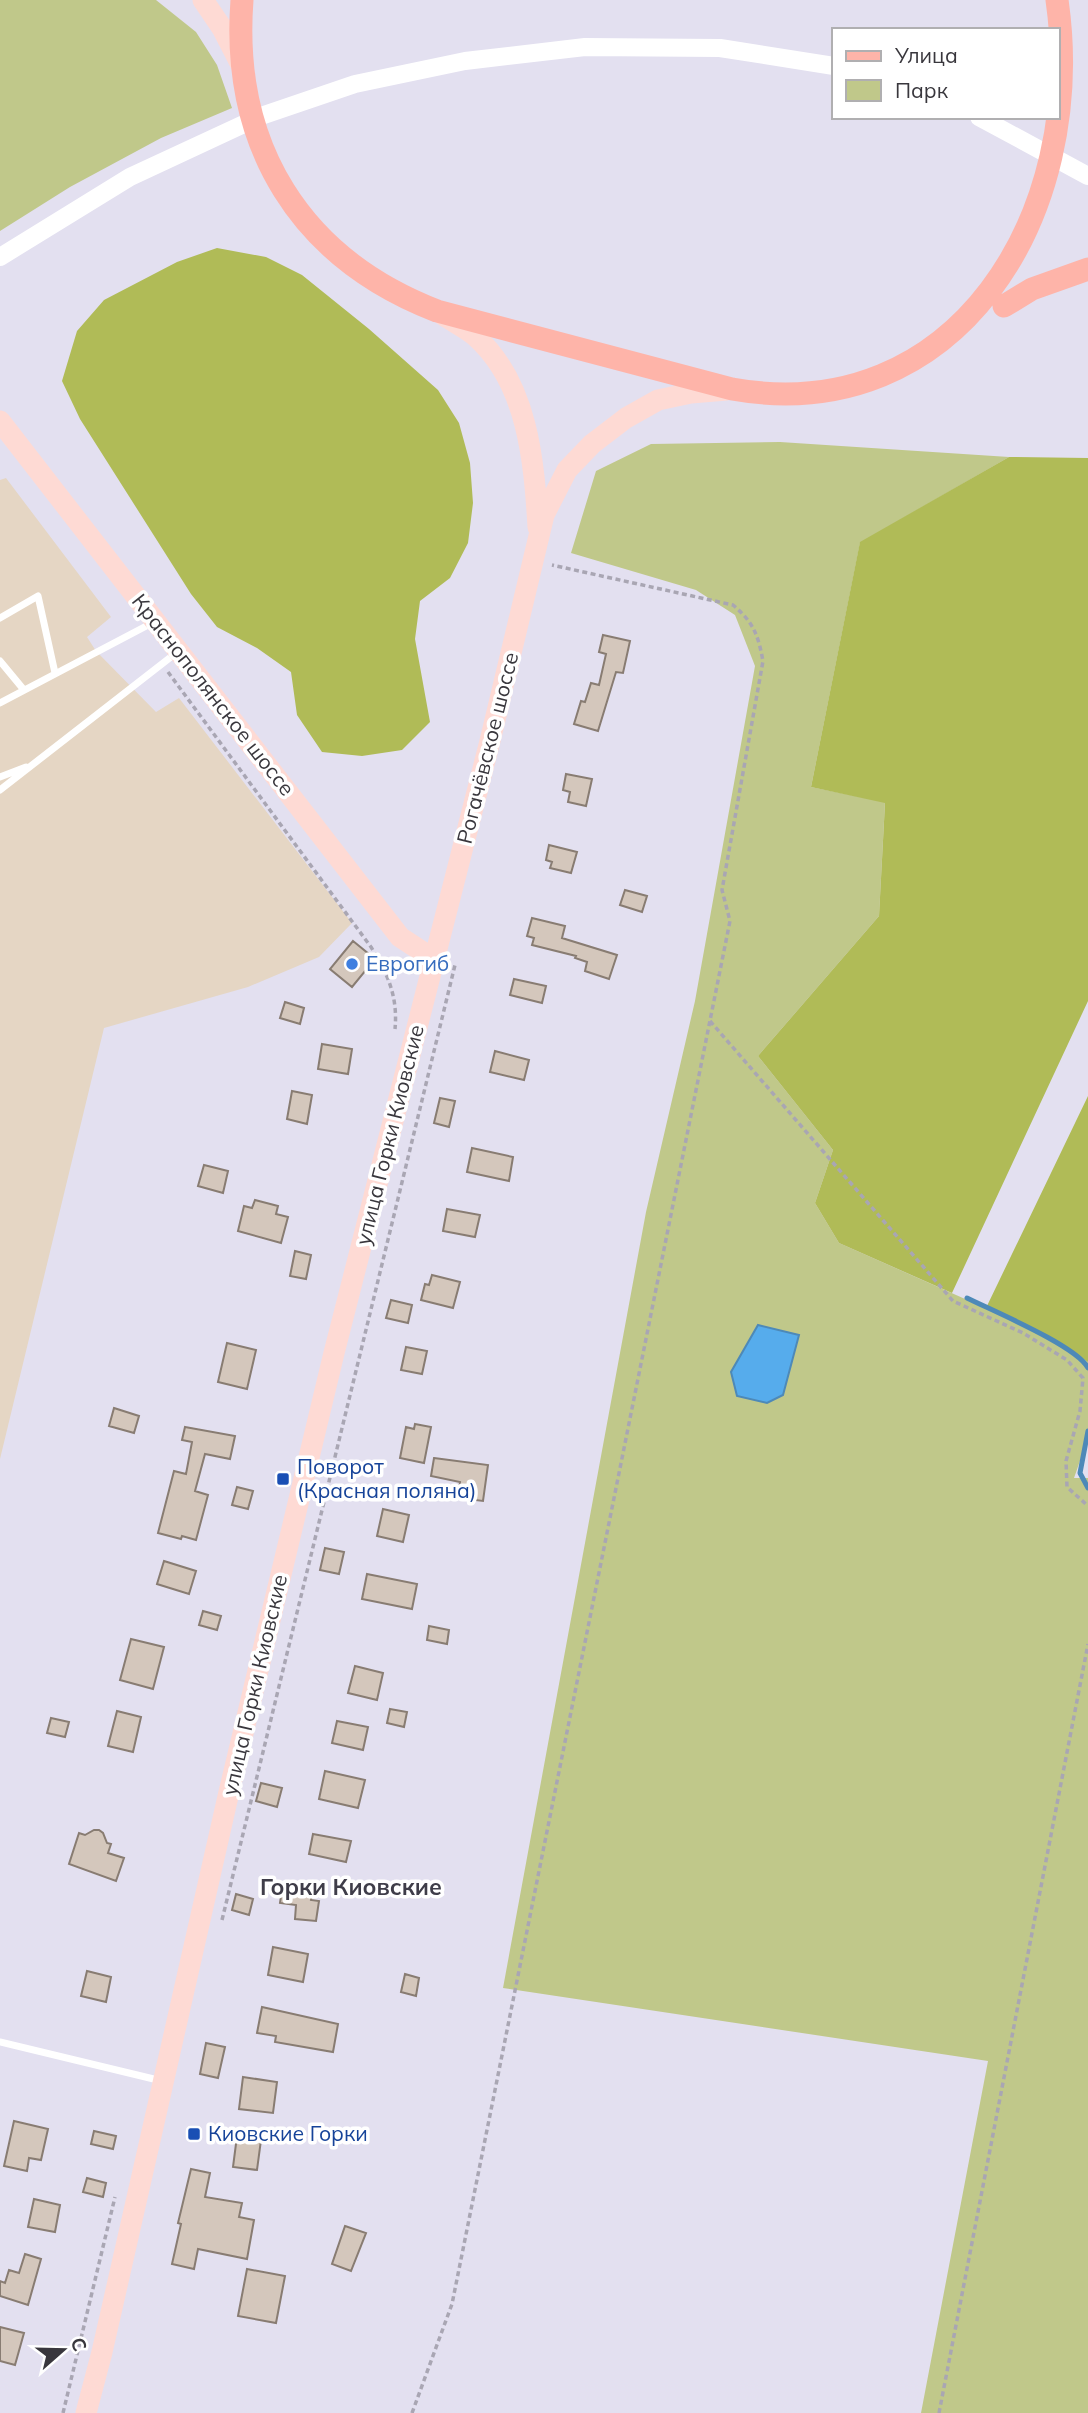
<svg xmlns="http://www.w3.org/2000/svg" width="1088" height="2413" viewBox="0 0 1088 2413" font-family="Mulish,sans-serif">
	<rect width="100%" height="100%" fill="#e3e0f0"/>
	<!-- industrial -->
	<path fill="#e5d6c4" d="M6,478L111,617L87,637L96,651L156,712L179,698L352,923L319,957L248,987L104,1028L0,1459V480Z"/>
	<!-- green -->
	<path fill="#c0c88a" d="M0,0H156L196,32L217,65L232,108L161,138L70,187L0,231Z
		M780,442L1009,457L860,543L811,787L885,802L879,916L758,1056L833,1150L815,1203L839,1243L1044,1334L1088,1362V1438L1074,1478H1088V2413H921L988,2061L503,1988L646,1212L695,1001L755,666L735,615L696,590L571,553L596,471L651,444Z"/>
	<!-- forest -->
	<path fill="#b0bb57" d="M217,248L266,257L302,275L369,329L438,390L459,423L470,463L473,503L468,543L450,578L420,601L415,639L430,722L402,750L362,756L322,752L297,715L291,672L257,648L217,627L191,594L80,419L62,381L77,331L104,300L177,262Z
		M1009,457L1088,458V1001L952,1293L839,1243L815,1203L833,1150L758,1056L879,916L885,803L811,787L860,542Z
		M1088,1096V1362L1044,1334L986,1308Z"/>
	<!-- water -->
	<path fill="#56acec" stroke="#4d89b8" stroke-width="2" d="M758,1325L799,1335L783,1395L767,1403L737,1396L731,1372Z"/>
	<g fill="none" stroke-linecap="round" stroke-linejoin="round">
		<!-- stream -->
		<path stroke="#4d89b8" stroke-width="5" d="M967,1298C993,1311 1077,1346 1088,1368
			M1088,1431L1080,1473L1088,1488"/>
	</g>
	<!-- building -->
	<path fill="#d4c7bc" stroke="#887c72" stroke-width="2" d="M603,635L630,641L623,673L616,672L598,731L574,724L581,701L585,702L591,683L599,685L606,654L599,652Z
		M566,774L592,779L586,806L568,802L570,792L563,790Z
		M549,845L577,852L571,873L550,868L552,862L546,860Z
		M625,890L647,896L642,912L620,905Z
		M532,918L565,926L562,938L617,955L609,979L585,971L587,962L575,958L576,956L532,945L534,938L527,936Z
		M353,941L375,959L352,987L330,969Z
		M514,979L546,986L542,1003L510,995Z
		M285,1002L304,1008L300,1024L280,1018Z
		M322,1044L352,1049L348,1074L318,1069Z
		M495,1051L529,1060L524,1080L490,1072Z
		M292,1091L312,1095L307,1124L287,1119Z
		M440,1098L455,1101L449,1127L434,1123Z
		M472,1148L513,1157L509,1181L467,1172Z
		M204,1165L228,1171L223,1193L198,1186Z
		M255,1200L278,1206L276,1214L288,1217L281,1243L238,1231L244,1206L252,1208Z
		M447,1209L480,1215L475,1237L443,1231Z
		M295,1251L311,1255L306,1279L290,1276Z
		M432,1275L460,1282L453,1308L421,1300L425,1284L429,1285Z
		M391,1300L412,1305L408,1323L386,1318Z
		M227,1343L256,1350L247,1389L218,1382Z
		M406,1347L427,1351L422,1374L401,1370Z
		M114,1408L139,1416L134,1433L109,1426Z
		M415,1424L431,1427L424,1463L400,1458L406,1427L414,1429Z
		M185,1427L235,1436L230,1459L205,1454L195,1491L208,1495L196,1540L182,1536L181,1539L158,1533L174,1471L186,1474L192,1442L182,1440Z
		M434,1458L488,1465L483,1501L458,1498L460,1482L431,1476Z
		M237,1487L253,1491L248,1509L232,1505Z
		M383,1509L409,1515L403,1542L377,1536Z
		M325,1548L344,1552L339,1574L320,1570Z
		M164,1561L196,1571L189,1594L157,1584Z
		M367,1574L417,1584L412,1609L362,1599Z
		M203,1611L221,1616L217,1630L199,1625Z
		M429,1626L449,1630L447,1644L427,1640Z
		M131,1639L164,1647L153,1689L120,1680Z
		M355,1666L383,1673L377,1700L348,1693Z
		M390,1709L407,1712L404,1727L387,1723Z
		M117,1711L141,1717L133,1752L108,1746Z
		M51,1718L69,1722L65,1737L47,1733Z
		M337,1721L368,1727L363,1750L332,1743Z
		M325,1771L365,1780L358,1808L319,1799Z
		M261,1783L282,1788L277,1807L256,1801Z
		M94,1830H99L103,1833L107,1843L111,1844L108,1853L124,1858L116,1881L69,1864L79,1833L85,1835Z
		M313,1834L351,1841L346,1862L309,1854Z
		M282,1889L312,1893L311,1900L319,1901L316,1921L295,1919L296,1905L280,1903Z
		M236,1894L253,1899L249,1915L232,1910Z
		M273,1947L308,1954L303,1982L268,1975Z
		M87,1971L111,1977L106,2002L81,1996Z
		M405,1974L419,1978L416,1996L401,1992Z
		M262,2007L338,2024L333,2052L275,2042L276,2036L257,2033Z
		M206,2043L225,2047L218,2078L200,2074Z
		M243,2077L277,2082L273,2113L239,2109Z
		M14,2121L48,2129L41,2160L29,2158L27,2171L4,2166Z
		M94,2131L116,2136L113,2149L91,2144Z
		M237,2136L261,2140L257,2170L233,2167Z
		M191,2169L210,2173L205,2197L242,2203L239,2217L254,2220L247,2259L198,2249L194,2269L172,2264L181,2224L178,2223Z
		M87,2178L106,2183L103,2197L83,2192Z
		M34,2199L60,2205L55,2232L28,2227Z
		M345,2226L366,2233L351,2271L332,2264Z
		M25,2254L41,2259L28,2305L0,2296V2281L5,2283L9,2270L19,2273Z
		M247,2269L285,2276L276,2323L238,2316Z
		M0,2327L24,2333L15,2365L0,2361Z"/>
	<g fill="none" stroke-linecap="round" stroke-linejoin="round">
		<!-- path -->
		<path stroke="#a9a6b3" stroke-width="3.5" stroke-dasharray="5 3.5" stroke-linecap="butt" d="M168,672L371,947C388,974 398,997 395,1029
			M710,1021L953,1301L1023,1333L1067,1360L1083,1378L1080,1411L1066,1461L1067,1487L1088,1506
			M222,1920L455,965
			M63,2413L115,2197
			M412,2413L452,2304L730,921L722,890L763,661C758,635 754,623 733,605L552,565
			M939,2413L1088,1644"/>
		<!-- service -->
		<path stroke="#fff" stroke-width="7" d="M0,618L38,596L55,673
			M0,661L24,690
			M0,703L152,623
			M0,777L26,767
			M0,790L176,653
			M0,2042L162,2081"/>
		<!-- tertiary -->
		<path stroke="#fff" stroke-width="18" d="M979,117L1088,176
			M0,257L130,177L261,116L355,84L465,61L585,47L720,48L834,66"/>
		<!-- secondary -->
		<path stroke="#fedad4" stroke-width="21" d="M203,0L222,28L241,65
			M443,315C453,322 466,328 475,336C528,383 534,461 538,527
			M0,421L400,937L435,960
			M86,2413L102,2352L229,1792L334,1353L490,741L544,515L567,470L592,444L626,418L658,400L691,393L727,390"/>
		<!-- primary -->
		<path stroke="#feb4a9" stroke-width="23" d="M242,0C231,146 300,258 437,311L732,389C956,429 1088,215 1057,0
			M1004,306L1032,289L1088,269"/>
	</g>
	<!-- markers -->
	<circle fill="#3f7fe0" stroke="#fff" stroke-width="2.5" cx="352" cy="964" r="7"/>
	<g fill="#1a4fb4" stroke="#fff" stroke-width="2.5">
		<rect x="276" y="1472" width="14" height="14" rx="3.5"/>
		<rect x="187" y="2127" width="14" height="14" rx="3.5"/>
	</g>
	<g text-anchor="middle" stroke-width="7" stroke-linejoin="round" paint-order="stroke">
		<!-- street labels -->
		<g font-size="21" fill="#39373d" stroke="#fff">
			<text transform="translate(213 695) rotate(52)" y="7">Краснополянское шоссе</text>
			<text transform="translate(488 748) rotate(-76)" y="7">Рогачёвское шоссе</text>
			<text transform="translate(390 1135) rotate(-76)" y="7">улица Горки Киовские</text>
			<text transform="translate(255 1685) rotate(-77)" y="7">улица Горки Киовские</text>
		</g>
		<!-- shop labels -->
		<g font-size="21" fill="#366cbe" stroke="#fff" text-anchor="start">
			<text x="366" y="971">Еврогиб</text>
		</g>
		<!-- transit labels -->
		<g font-size="21" fill="#164399" stroke="#fff" text-anchor="start">
			<text x="297" y="1474">Поворот<tspan x="297" dy="24">(Красная поляна)</tspan></text>
			<text x="208" y="2141">Киовские Горки</text>
		</g>
		<!-- neighbourhood labels -->
		<g font-size="23" font-weight="bold" fill="#3f3d49" stroke="#fff">
			<text x="351" y="1895">Горки Киовские</text>
		</g>
	</g>
	<!-- legend -->
	<rect x="832" y="28" width="228" height="91" fill="#ffffff" stroke="#b0afb1" stroke-width="2"/>
	<rect x="846" y="51" width="35" height="10" fill="#feb4a9" stroke="#b0afb1" stroke-width="2"/>
	<text x="895" y="63" font-size="21" fill="#39373d">Улица</text>
	<rect x="846" y="80" width="35" height="21" fill="#c0c88a" stroke="#b0afb1" stroke-width="2"/>
	<text x="895" y="98" font-size="21" fill="#39373d">Парк</text>
	<!-- north arrow -->
	<g transform="translate(63 2350) rotate(70)" stroke="#ffffff" stroke-width="5" paint-order="stroke">
	<path d="M0-5L12 26L0 18L-12 26Z" fill="#39373d"/>
	<text y="-10" font-size="19" font-weight="bold" text-anchor="middle" fill="#39373d">С</text>
	</g>
</svg>
